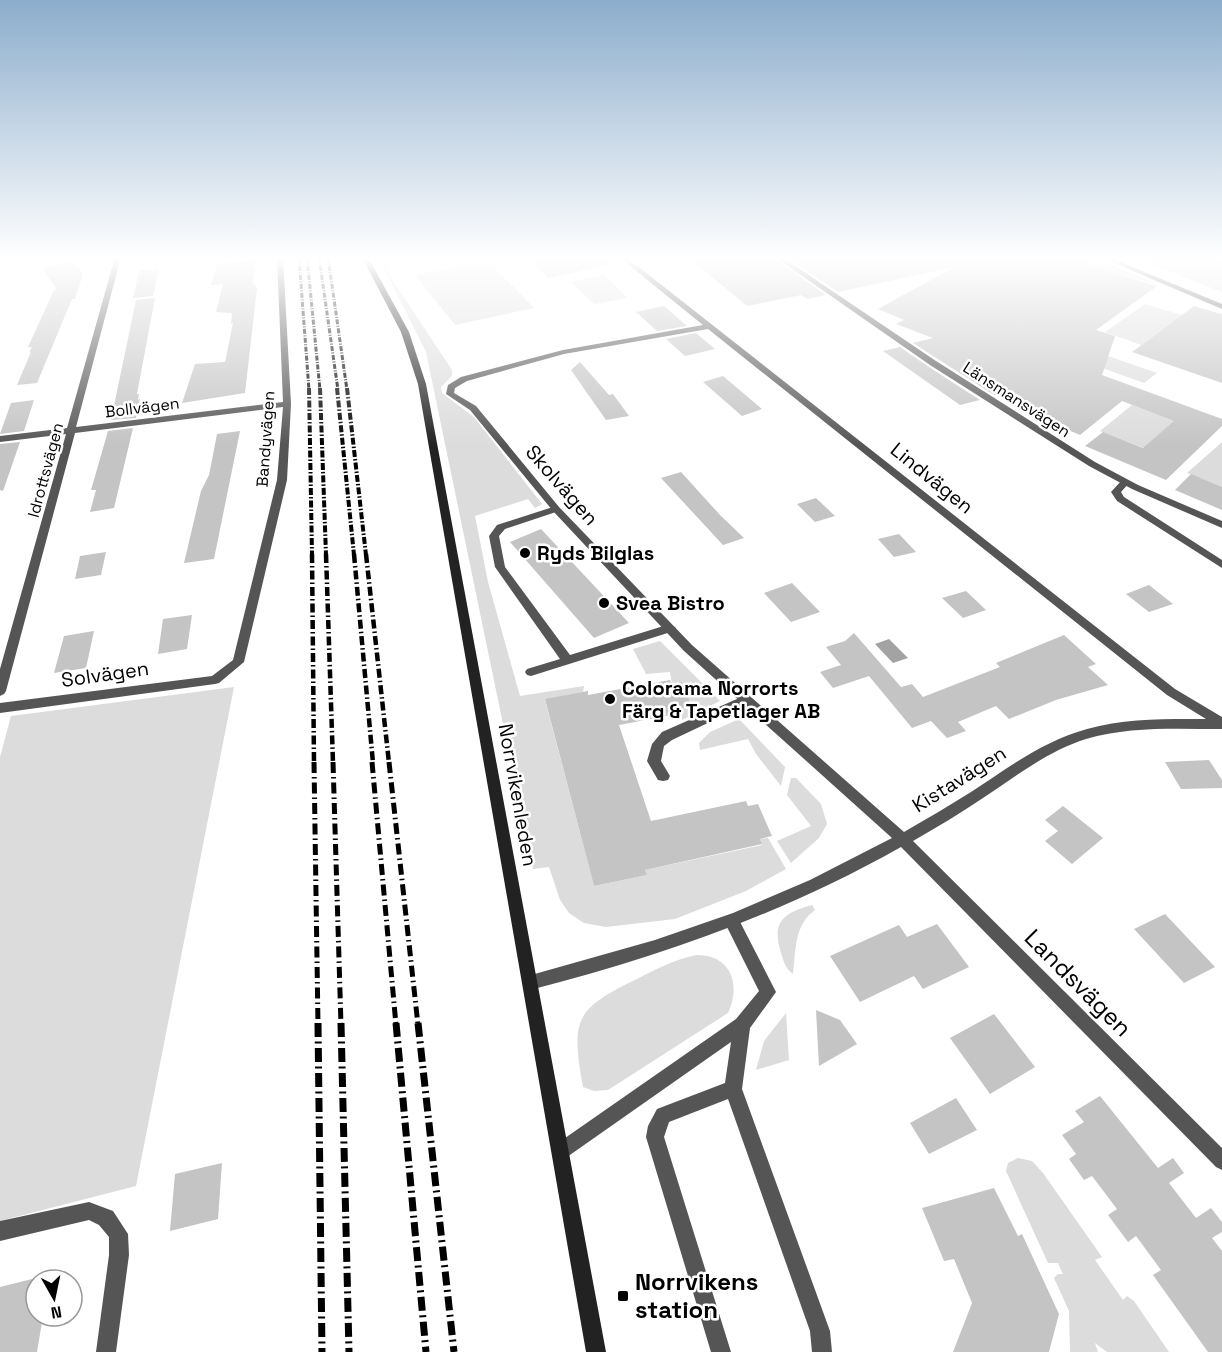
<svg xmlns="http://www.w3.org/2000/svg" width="1222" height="1352" viewBox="0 0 1222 1352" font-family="'Space Grotesk',sans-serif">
	<rect width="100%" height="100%" fill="#fff"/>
	<!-- green -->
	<path fill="#dcdcdc" d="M384,257H387L388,273L452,370V376L441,387L442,393L474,417L542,504L535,508L528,499L475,516L488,582L520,696L584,686L583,692L545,700L594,886L647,875L645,870L762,845L760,839L768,838L786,869L746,891L675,919L606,927L584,923L569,913L560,900L549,867L533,869L426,352L381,262L385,261Z
		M1132,257H1222V292Z
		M488,261L534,308L455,325L415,275Z
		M1103,261L1159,285L1093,267Z
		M604,275L628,298L594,304L571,282Z
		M1145,304L1182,315L1141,345L1105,332Z
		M1085,348L1157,373L1144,383L1069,356Z
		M1132,405L1175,421L1144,448L1100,431Z
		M1222,442V487L1187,473Z
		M660,641L720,701L682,720L681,709L692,707L682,682L672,684L670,672L646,674L633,649Z
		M234,687L136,1186L0,1221V757L11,716Z
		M739,719L785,767L781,786L756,754L748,739L700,750L699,743L710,732Z
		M791,778H796L821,804L827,824L819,838L791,863L777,841L811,826L787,795Z
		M812,905L815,910C794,925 796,950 793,974C785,968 784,962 781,953C771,921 784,913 812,905Z
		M697,955C732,955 741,986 728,1013L608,1090L594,1091L583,1087C571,1020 574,1009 637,979C657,969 675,959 697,955Z
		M786,1013L789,1060L756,1070L764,1041Z
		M1018,1158L1032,1161L1043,1173L1102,1257L1095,1260L1123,1300L1127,1296L1134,1301L1169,1352H1107L1095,1343L1098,1352H1070L1069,1311L1054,1278L1058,1274H1063L1058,1263H1048L1006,1171L1008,1163Z"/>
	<!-- water -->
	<path fill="#a3a3a3" d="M889,639L908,658L893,663L875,644Z"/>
	<!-- building -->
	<path fill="#c4c4c4" d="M526,257H608L609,265L548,278Z
		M688,257H773L826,295L807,299L801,295L747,306Z
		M786,257H1098L1087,265L1157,286L1096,330L1115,336L1102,375L1222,419V426L1166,480L1085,446L1103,432L1143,448L1174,421L1122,401L1080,435L1040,418L1048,412L1001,394L994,395L913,343L933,338L896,324L904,320L878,309L954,267L838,292Z
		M255,260L253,283L257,288L245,393L182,403L195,364L225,362L233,323L231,324L232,313L216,312L223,284L211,285L217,264Z
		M72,261L83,274L75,299H72L37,383L17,385L31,352L29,353L32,347H28L54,290H57L42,268Z
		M159,269L153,296L133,298L139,271Z
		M155,298L137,394H139L138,400L140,399L136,418L111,420L136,300Z
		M664,306L687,326L657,331L636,312Z
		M1194,306L1222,314V383L1132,352Z
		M696,333L715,349L685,356L666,339Z
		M900,347L929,367L980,400L960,405L883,351Z
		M580,362L609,395L613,394L629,416L606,420L571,370Z
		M723,376L762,409L742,416L703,382Z
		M34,400L24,431L0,434L11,403Z
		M133,428L114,508L90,512L96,490H91L108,431Z
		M240,431L214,559L184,563L201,491L209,475L217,434Z
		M20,442L3,491L0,490V444Z
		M681,472L720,515L744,538L723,545L661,478Z
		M1191,474L1222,487V510L1175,490Z
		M816,498L835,516L815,522L797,504Z
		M541,529L614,607L629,623L594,638L510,542Z
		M899,534L916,552L894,557L878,539Z
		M106,552L101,575L75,579L80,556Z
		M792,583L820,612L791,622L764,593Z
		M1149,585L1173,604L1149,612L1126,594Z
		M966,591L986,610L963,618L942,598Z
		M192,615L187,649L158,654L163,619Z
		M94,631L86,668L54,673L64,636Z
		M854,633L901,687L912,684L923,697L1000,667L996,663L1064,635L1096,664L1088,667L1108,685L1056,700L1009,719L996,706L958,722L966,731L947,738L931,721L912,728L869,676L833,688L820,672L841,665L826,647L845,641Z
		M670,680L672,684L682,682L692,707L681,709L682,713L619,725L651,821L746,801L748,806L758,804L772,836L760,839L762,844L645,870L647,875L594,886L545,699L588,691V695Z
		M1209,760L1222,780V788L1181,789L1165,762Z
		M1063,806L1103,838L1072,864L1045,841L1058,831L1045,820Z
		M1165,914L1215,967L1184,983L1134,929Z
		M937,924L969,967L923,989L914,976L860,1002L830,956L899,925L907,937Z
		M816,1010L840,1020L857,1044L819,1066Z
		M994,1014L1035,1067L990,1094L950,1038Z
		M1100,1096L1158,1168L1173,1158L1184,1173L1169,1183L1196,1218L1211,1208L1222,1222V1232L1212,1238L1222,1251V1352H1208L1153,1275L1161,1270L1136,1236L1128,1242L1108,1215L1117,1209L1092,1176L1084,1180L1069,1159L1076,1154L1062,1135L1084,1122L1075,1111Z
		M956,1098L977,1130L929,1154L910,1123Z
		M222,1163L218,1219L170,1231L175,1174Z
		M994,1188L1018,1236L1022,1234L1059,1314L1049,1352H953L972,1303L954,1259L944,1261L922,1208Z
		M36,1278V1316H43L37,1352H0V1287Z"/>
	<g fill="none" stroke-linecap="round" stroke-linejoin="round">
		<!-- lane -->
		<path fill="#555" fill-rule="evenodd" d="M1125,479L1130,482L1121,492L1124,497L1222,560V568L1117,501L1111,492L1122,480Z
			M556,506L559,507V511L505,529L499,536L505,567L570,655L670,624L676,628L674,631L531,676L527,675L525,672L527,669L560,659L495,567L489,536L497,525Z
			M746,695L750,697L752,700L750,703L672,740L664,746L661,761L670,776L668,780L663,781L658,780L647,761L652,744L662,732Z
			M732,914L737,916L776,992L750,1028L742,1089L830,1331L832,1352H812L810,1331L728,1099L669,1122L664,1137L731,1352H711L646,1137L648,1126L657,1109L725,1083L731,1042L567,1157L561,1160L555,1157L552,1151L555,1145L736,1019L759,991L724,921L727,916Z
			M89,1202L113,1211L128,1234L129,1255L116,1352H96L109,1255V1237L99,1225L89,1220L0,1241V1221Z"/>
		<!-- street -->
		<path fill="#555" fill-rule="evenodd" d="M115,257H121L76,427L283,402L277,257H283L291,404L287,480L244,662L219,683L215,684L0,713V703L212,676L233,660L277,480L283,407L75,433L6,691L4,694L0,696V669L66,434L0,442V436L67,428Z
			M619,257H626L1175,689L1222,717V729C1177,729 1129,726 1086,739C1048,751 1016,776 983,798C961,813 937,827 913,841L1222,1148V1170L1216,1167L901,847C784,913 660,957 530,990L524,987L522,982L524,977L655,940L733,913L810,880L892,838L684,651L553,511L470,410L446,394L448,385L461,377L563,350L703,325ZM708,329L1167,695L1206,719C1166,719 1126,718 1087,729C1043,741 1008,768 971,792C949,806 926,819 904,832L692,645L559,507L476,406L454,393L455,388L467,381L564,354Z
			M775,257H782L936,361L1095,462L1138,485L1222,521V528L1132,489L1089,466L930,365Z
			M1100,257H1108L1222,304V309Z"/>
		<!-- secondary -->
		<path fill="#222" fill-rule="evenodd" d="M362,257H368L409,332L426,384L606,1352H586L418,384L401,332Z"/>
		<!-- rail-far4 -->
		<path stroke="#000" stroke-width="3" stroke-dasharray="5 1.5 1 1.5" stroke-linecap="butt" d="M299,257L309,390
			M307,257L320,390
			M319,257L338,390
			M328,257L347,390"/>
		<!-- rail-far3 -->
		<path stroke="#000" stroke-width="4" stroke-dasharray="7 2 1.5 2" stroke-linecap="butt" d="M309,388L312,555
			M320,388L326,555
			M337,388L354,555
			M347,388L366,555"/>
		<!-- rail-far2 -->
		<path stroke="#000" stroke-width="4.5" stroke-dasharray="9 3 1.5 3" stroke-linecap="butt" d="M312,554L314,763
			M326,554L333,763
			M354,554L373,763
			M366,554L389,763"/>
		<!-- rail-far1 -->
		<path stroke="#000" stroke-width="5" stroke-dasharray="11 4 1.5 4" stroke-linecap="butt" d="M314,762L318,1025
			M333,762L341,1025
			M372,762L396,1025
			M389,762L418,1025"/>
		<!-- rail -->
		<path stroke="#000" stroke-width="7" stroke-dasharray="14 4.5 2 4.5" stroke-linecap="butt" d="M318,1023L322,1352
			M341,1023L349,1352
			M396,1023L426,1352
			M418,1023L454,1352"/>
	</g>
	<!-- sky -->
	<linearGradient id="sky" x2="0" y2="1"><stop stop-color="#8cadcc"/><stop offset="0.58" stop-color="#fff"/><stop offset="1" stop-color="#fff" stop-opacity="0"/></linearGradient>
	<rect width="1222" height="446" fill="url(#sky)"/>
	<!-- markers -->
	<g fill="#000" stroke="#fff" stroke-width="2">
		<circle cx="525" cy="553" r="6"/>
		<circle cx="604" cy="603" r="6"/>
		<circle cx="610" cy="699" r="6"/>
		<rect x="617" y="1290" width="12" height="12" rx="3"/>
	</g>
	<g text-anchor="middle" stroke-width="5" stroke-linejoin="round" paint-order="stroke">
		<!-- far-street labels -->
		<g font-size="16" fill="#000" stroke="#fff">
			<text transform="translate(1017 399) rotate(33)" y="6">Länsmansvägen</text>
			<text transform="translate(142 407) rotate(-7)" y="6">Bollvägen</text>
			<text transform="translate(265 439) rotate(-86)" y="6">Bandyvägen</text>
			<text transform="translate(45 470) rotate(-75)" y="6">Idrottsvägen</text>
		</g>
		<!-- street labels -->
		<g font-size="20" fill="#000" stroke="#fff">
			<text transform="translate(932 478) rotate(39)" y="7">Lindvägen</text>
			<text transform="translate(562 485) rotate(49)" y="7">Skolvägen</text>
			<text transform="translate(105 674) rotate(-8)" y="7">Solvägen</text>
			<text transform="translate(959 779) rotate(-32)" y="7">Kistavägen</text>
			<text transform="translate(518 795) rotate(80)" y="7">Norrvikenleden</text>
		</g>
		<!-- poi labels -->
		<g font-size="20" font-weight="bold" fill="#000" stroke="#fff" text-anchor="start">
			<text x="537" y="560">Ryds Bilglas</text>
			<text x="616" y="610">Svea Bistro</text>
			<text x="622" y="695">Colorama Norrorts<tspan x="622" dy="23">Färg &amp; Tapetlager AB</tspan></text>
		</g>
		<!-- near-street labels -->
		<g font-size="24" fill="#000" stroke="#fff">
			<text transform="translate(1078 983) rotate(45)" y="8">Landsvägen</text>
		</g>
		<!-- near-poi labels -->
		<g font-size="24" font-weight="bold" fill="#000" stroke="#fff" text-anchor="start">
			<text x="635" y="1290">Norrvikens<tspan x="635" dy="28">station</tspan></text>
		</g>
	</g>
	<!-- north arrow -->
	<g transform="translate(54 1298) rotate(171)"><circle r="28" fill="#ffffff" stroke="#999999" stroke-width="1.5"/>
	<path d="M0-4.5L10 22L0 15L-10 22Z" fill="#000000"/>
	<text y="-9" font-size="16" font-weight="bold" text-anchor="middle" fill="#000000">N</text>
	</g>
</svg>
